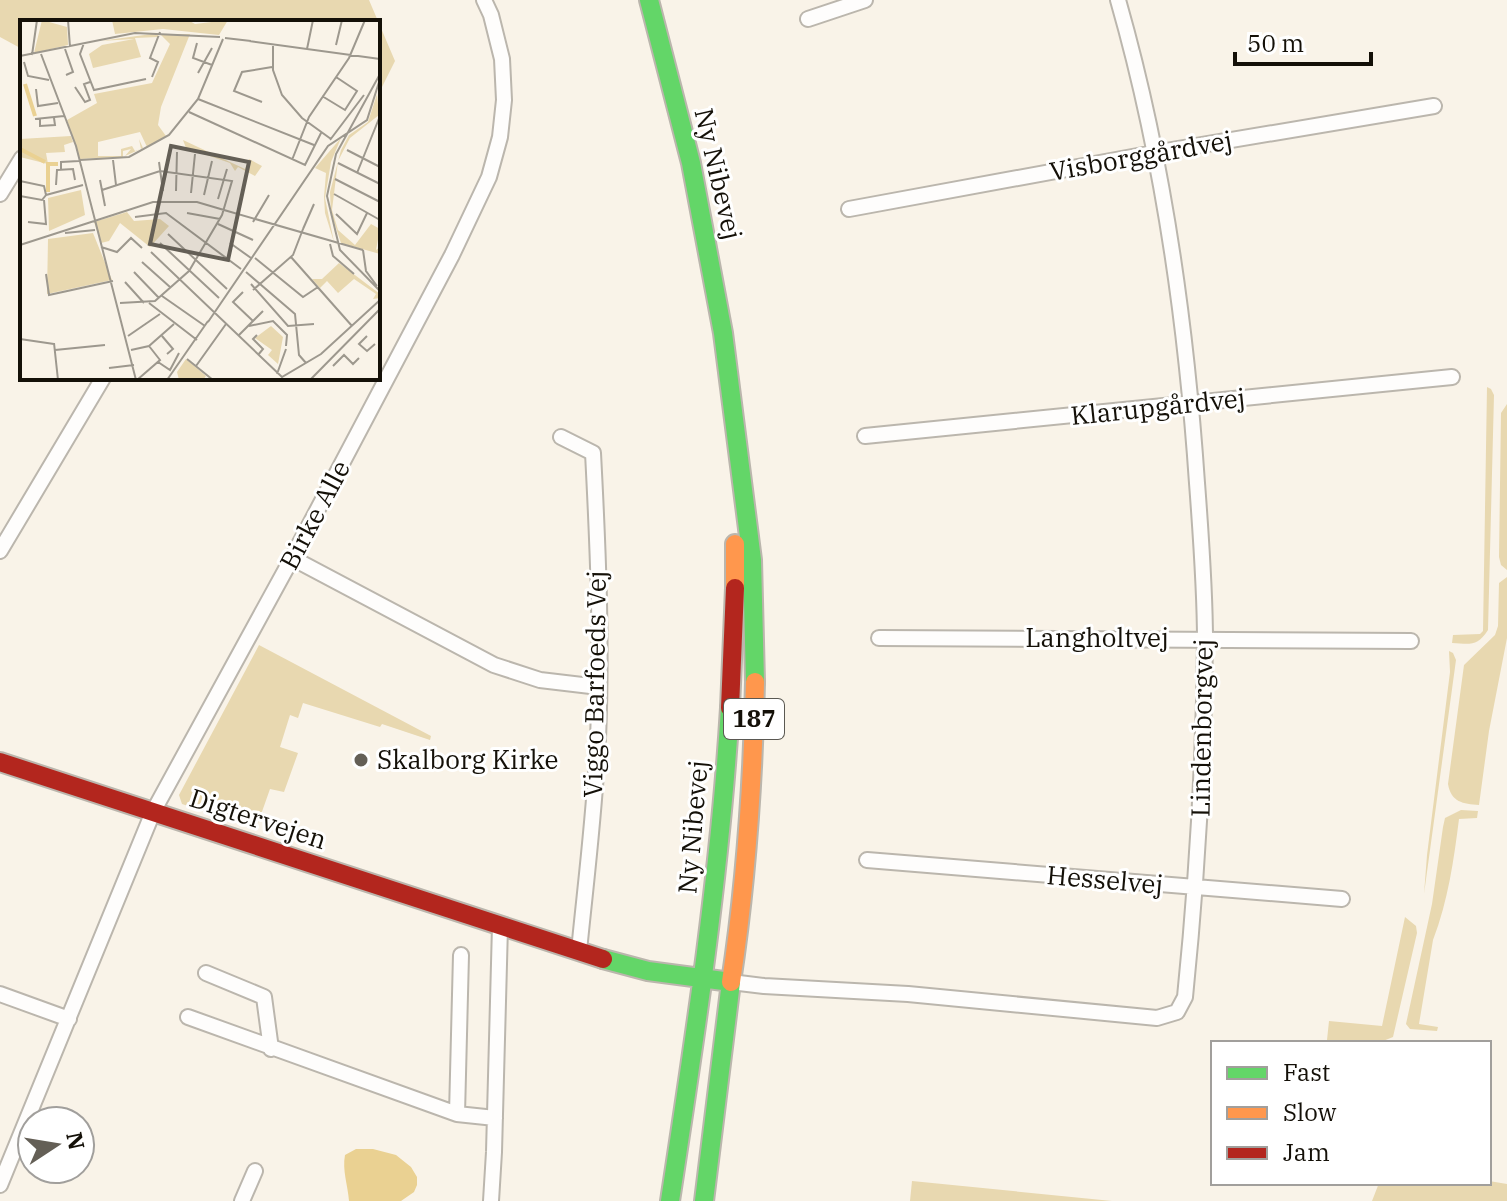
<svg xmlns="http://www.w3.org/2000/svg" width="1507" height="1201" viewBox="0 0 1507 1201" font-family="'IBM Plex Serif',serif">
	<rect width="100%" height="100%" fill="#f9f3e8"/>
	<!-- green -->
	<path fill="#e8d8b0" d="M0,0H369L395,61L378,95V22H22V49L0,37Z
		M1487,387L1491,389L1494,395L1488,630C1477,647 1470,644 1452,643L1453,635L1480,634L1483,631Z
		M1507,404V570L1501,565L1499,557L1501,413Z
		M1507,577V638L1489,731L1479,805C1463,804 1451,802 1448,784L1464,665L1495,635L1498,626L1499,583Z
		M259,645L431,736L430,740L382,724L380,727L303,703L298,718L290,715L280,747L298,753L284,792L270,789L258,823L251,826L182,804L179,795Z
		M1449,651L1453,653L1456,660L1424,894L1427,855L1450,672Z
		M1461,810L1478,811L1477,818L1459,819C1454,859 1448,901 1433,940L1419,1024L1438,1027L1437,1031L1410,1029L1406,1024L1432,904L1443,827L1445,818Z
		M1405,917L1416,926L1417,933L1393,1037L1378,1043L1327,1040L1329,1021L1382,1026Z
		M912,1181L1112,1201H910Z
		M1489,1181L1507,1184V1201H1372L1379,1183H1489Z"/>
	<!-- water -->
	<path fill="#ead192" d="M356,1149H373L396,1155L411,1167L417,1177V1185L414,1192L401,1201H349C348,1186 342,1170 345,1155Z"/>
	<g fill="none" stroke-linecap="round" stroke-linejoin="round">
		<defs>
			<path id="street" d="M808,19L865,0
				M0,194L22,158
				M849,209L1154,153L1434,106
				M865,436L1452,377
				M561,437L593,453C598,548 602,644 598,739C595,810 586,880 579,951
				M0,551L103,378
				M292,558L494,665L540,680L599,687
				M879,638L1411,641
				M867,860L1342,899
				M206,973L264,997L271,1049
				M731,982L764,986L908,994L1157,1018L1177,1012L1185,997C1197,879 1204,760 1205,641C1205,588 1201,536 1197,483C1186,321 1163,157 1118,0
				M0,994L69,1019
				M188,1017L457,1114L495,1118
				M457,1114L461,955
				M0,1185L153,812L292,558L452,255L489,177L500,137L504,100L502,59L491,15L484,0
				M242,1201L255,1171
				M491,1201L494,1152L500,926"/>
			<path id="fast" d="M649,0L691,163L723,333L752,560L755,682
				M603,959L648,971L731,982L704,1201
				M670,1201C695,1037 720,874 730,708"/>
			<path id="slow" d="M735,544V588
				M731,982C746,883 753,782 755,682"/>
			<path id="jam" d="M730,708L735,588
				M0,762L603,959"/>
		</defs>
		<!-- street casing -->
		<use href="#street" stroke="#bbb6ad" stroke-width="18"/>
		<!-- fast casing -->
		<use href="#fast" stroke="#bbb6ad" stroke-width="22"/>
		<!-- slow casing -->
		<use href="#slow" stroke="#bbb6ad" stroke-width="22"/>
		<!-- jam casing -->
		<use href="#jam" stroke="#bbb6ad" stroke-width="22"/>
		<!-- street -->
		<use href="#street" stroke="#fefdfc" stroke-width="14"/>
		<!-- fast -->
		<use href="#fast" stroke="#63d668" stroke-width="18"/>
		<!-- slow -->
		<use href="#slow" stroke="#ff974d" stroke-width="18"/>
		<!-- jam -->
		<use href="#jam" stroke="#b3261e" stroke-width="18"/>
	</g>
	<!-- markers -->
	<circle fill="#645f56" stroke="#fff" stroke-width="3" cx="361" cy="760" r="8"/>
	<g text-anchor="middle" stroke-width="6" stroke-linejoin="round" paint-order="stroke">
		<!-- shield labels -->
		<rect fill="#fff" stroke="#5a5852" stroke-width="2" x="724" y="699" width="60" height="40" rx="6"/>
		<g font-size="24" font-weight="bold" fill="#141008">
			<text x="754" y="727">187</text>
		</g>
		<!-- street labels -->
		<g font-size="26" fill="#141008" stroke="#fff">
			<text transform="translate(1141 156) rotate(-10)" y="9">Visborggårdvej</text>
			<text transform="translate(718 174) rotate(77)" y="9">Ny Nibevej</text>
			<text transform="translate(1158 407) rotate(-6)" y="9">Klarupgårdvej</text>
			<text transform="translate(315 515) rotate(-62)" y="9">Birke Alle</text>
			<text x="1097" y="647">Langholtvej</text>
			<text transform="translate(595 684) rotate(-89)" y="9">Viggo Barfoeds Vej</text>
			<text transform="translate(1202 728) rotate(-89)" y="9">Lindenborgvej</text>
			<text transform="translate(258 819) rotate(18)" y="9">Digtervejen</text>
			<text transform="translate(693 827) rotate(-85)" y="9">Ny Nibevej</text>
			<text transform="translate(1105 880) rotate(5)" y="9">Hesselvej</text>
		</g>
		<!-- poi labels -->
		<g font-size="26" fill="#141008" stroke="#fff" text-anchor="start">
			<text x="377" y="769">Skalborg Kirke</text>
		</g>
	</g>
	<!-- overview -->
	<g transform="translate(20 20)">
		<rect width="360" height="360" fill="#f9f3e8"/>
		<path d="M22,0L47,7L48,25L14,33ZM92,0H168L175,4L208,0L199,15L143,9L95,14ZM139,13L138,17L115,18L121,37L73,48L69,34L82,25L114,19L80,21ZM170,14L141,87L138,105L146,116L127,127L120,112L78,122V136H101V129L112,126L115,131L121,129L119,119L123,128L105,136L111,129L103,131V137L60,139L47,100L77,83L74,74L132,63L150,24L141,15ZM357,74L359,95L330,118L318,141L312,190L318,210L335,225L351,204L360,209L356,230L360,227V234L321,223L311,193L310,172L321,130L329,115L348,102ZM51,116L53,122L44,125L45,132L26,133L28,144L0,137V119ZM321,118L311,142L305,178L314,222L305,193L304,177L306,153L295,148ZM163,120L225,149L229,139L242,146L235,156L218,147L215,151L210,143L166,128ZM61,170L65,195L29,211L28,178ZM107,192L114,201L140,199L149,206L130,227L100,203L89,221L81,223L74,202ZM73,213L92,260L27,274L28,219ZM319,243L360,274V278L353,279L356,274L334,259L318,273L307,261L300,268L292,259H302ZM251,306L263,317L258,344L248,335L252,330L235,318ZM166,339L186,356L183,360H159L157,352Z" fill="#e8d8b0"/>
		<path fill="none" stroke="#ead192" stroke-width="4" d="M5,64L15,96M0,129L25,142M28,172V144H38"/>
		<path fill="none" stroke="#9d988e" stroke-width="2" d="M48,0L50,27M205,18L231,21M229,21L360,39M64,23L60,34L74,70L126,59M177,23L173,38L192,45M316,25L322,0M253,26V50L262,75L282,98L311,119M45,29L53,52L46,55M287,29L293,0M21,34L56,126L116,360M12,35L17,0M0,36L115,13L200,17M4,42L8,56L29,60M178,53L192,28M360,54L316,134L307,176L320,230L360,271M132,57L138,42L130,38L140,12M55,67L65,82L70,80L64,64L70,62M16,69L18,86L38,83M302,76L325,90L337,71L316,57M178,79L294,125M242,82L214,71L222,52L252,47M169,92L285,145L301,113M15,99L44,96M20,99V106L35,105L34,98M310,120L344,75M327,130L360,147M60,140L109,137L149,115L178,79L203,19M93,140L96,165M272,140L289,97L329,38L345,0M139,142L143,171M318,143L360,164M41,150V142L59,141M337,153L360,96M315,159L360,182M80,160L85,186M0,161L24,166L26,175L22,180L0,176M36,165L37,150L53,149L55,160M82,170L140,151L212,161L202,195L169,251L135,281L100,283M156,171L157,132M171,173L175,134M314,174L360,200M26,175L63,165M184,175L192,141M198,179L207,149M204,190L343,230M167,193L200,199M316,194L337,214L347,193M115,197L146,193L221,249M8,202L26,204L24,180M233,202L249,175M198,204L233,220M283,209L294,184M45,213L75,210M148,214L207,269M140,223L199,278M210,223L231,238M310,224L313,236L334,254M0,225L133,182H177L204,190M81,227L97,232L111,218L122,228M343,230L346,251L357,266M131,232L262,357L301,334L360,280M271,237L332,306M235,238L283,277L298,267M122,242L150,267M114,252L139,278M226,252L275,294L279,335L286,343M26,254L29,275L93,261M105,262L124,283M231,264L268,306L294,304M233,270L273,235L283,209M223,272L213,282L233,301M142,276L185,306M129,283L177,320M188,302L308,126L347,100L360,59M229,306L253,301L267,315L266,326M237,315L233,319L243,329L238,335M108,316L140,294M142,316L153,329L147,334M218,316L243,291M347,316L339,324L347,331L355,324M0,319L34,324M34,323L38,360M35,330L85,325M111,330L129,326L154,304M167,339L193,360M138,342L150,350L159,333M176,346L206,304M313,346L324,335L333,344L339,338M89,348L114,345M257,354L266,329M117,360L140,340L129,326M147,360L188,301M290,360L360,289"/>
		<path fill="#645f56" fill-opacity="0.15" stroke="#645f56" stroke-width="4" d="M151,126L229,142L208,240L130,224Z"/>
		<rect width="360" height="360" fill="none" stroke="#141008" stroke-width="4"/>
	</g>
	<!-- legend -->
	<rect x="1211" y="1041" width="280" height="144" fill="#ffffff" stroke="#a19f9c" stroke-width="2"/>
	<rect x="1227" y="1067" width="40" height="12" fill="#63d668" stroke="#a19f9c" stroke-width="2"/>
	<text x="1283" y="1081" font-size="24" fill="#141008">Fast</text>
	<rect x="1227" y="1107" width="40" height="12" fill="#ff974d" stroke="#a19f9c" stroke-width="2"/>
	<text x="1283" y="1121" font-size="24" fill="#141008">Slow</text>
	<rect x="1227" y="1147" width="40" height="12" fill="#b3261e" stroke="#a19f9c" stroke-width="2"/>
	<text x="1283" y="1161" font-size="24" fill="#141008">Jam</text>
	<!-- north arrow -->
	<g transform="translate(56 1145) rotate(78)"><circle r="38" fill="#ffffff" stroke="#a19f9c" stroke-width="2"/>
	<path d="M0-6L14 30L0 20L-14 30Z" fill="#645f56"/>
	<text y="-12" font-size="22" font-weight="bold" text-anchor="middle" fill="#141008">N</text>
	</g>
	<!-- scale -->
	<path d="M1235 52v12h136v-12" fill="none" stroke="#141008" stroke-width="4"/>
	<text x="1247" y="52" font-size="24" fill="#141008" stroke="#ffffff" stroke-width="6" paint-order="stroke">50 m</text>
</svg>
